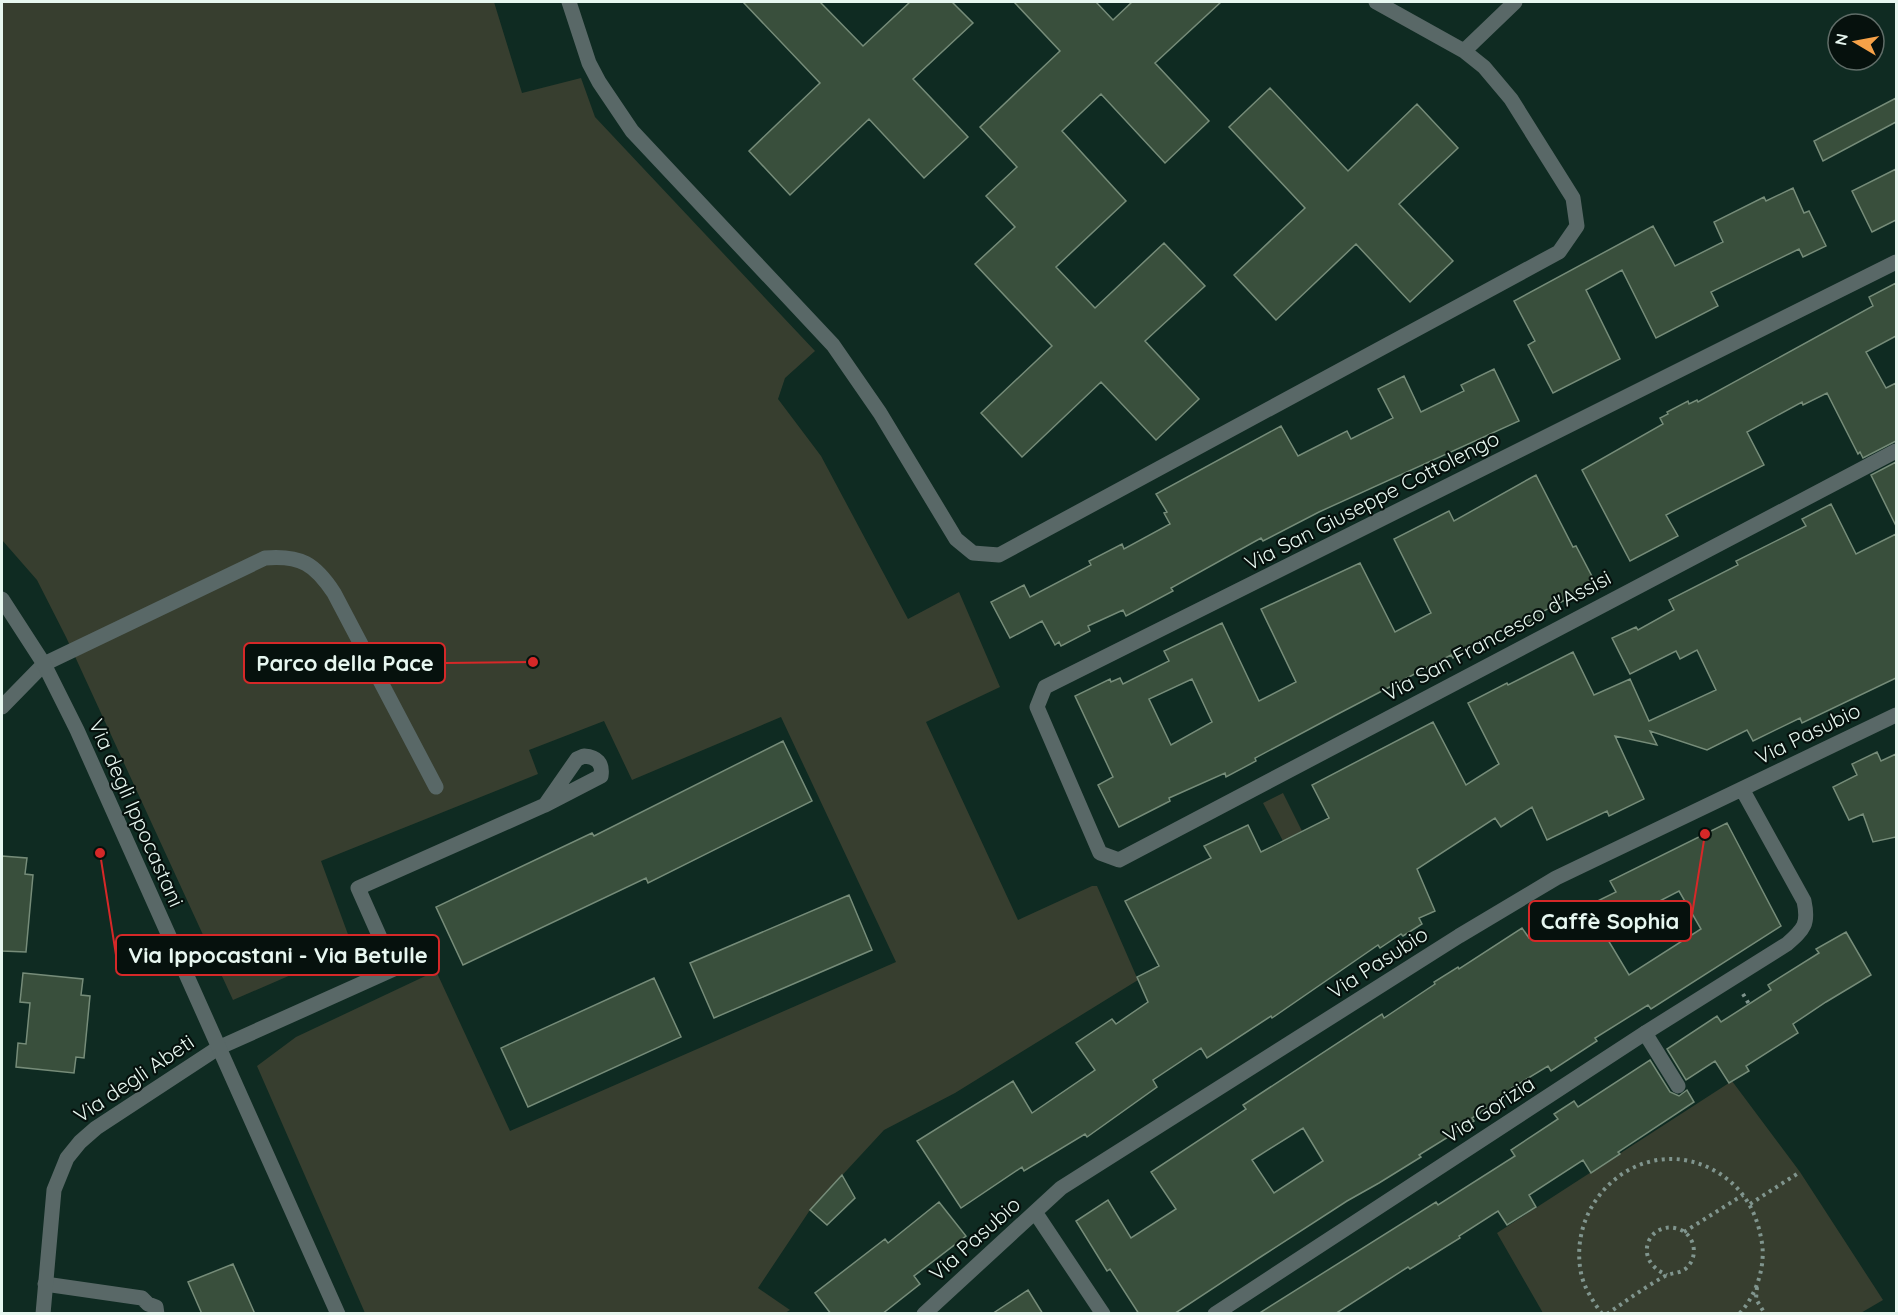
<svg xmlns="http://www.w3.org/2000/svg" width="1898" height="1315" viewBox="0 0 1898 1315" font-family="Quicksand,sans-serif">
	<rect width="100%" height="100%" fill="#0f2b22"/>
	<!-- green -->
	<path fill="#373e2f" d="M2,2H494L522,93L581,78L595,117L815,351L785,378L778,399L821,456L908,619L959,592L1000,687L926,722L1018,920L1092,886H1097L1138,980L955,1093L884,1130L810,1210L758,1288L790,1310L785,1313H365L257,1066L296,1037L436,971L510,1131L896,962L781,717L632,780L604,721L529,750L538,774L321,861L353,948L233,1000L66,637L37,580L2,540Z
		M1283,793L1302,831L1283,841L1263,803Z
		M1732,1081L1800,1172L1883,1300L1859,1314L1543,1313L1497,1233Z"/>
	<!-- building -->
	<path fill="#394f3c" stroke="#768c79" stroke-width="1.5" fill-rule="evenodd" d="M743,2H820L863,46L910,2H952L973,23L913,79L968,137L924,178L869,119L790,195L749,151L820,83Z
		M1014,2H1096L1113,20L1132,2H1221L1155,63L1209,121L1165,163L1101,94L1062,131L1126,201L1056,267L1095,308L1164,243L1205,286L1145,341L1199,399L1156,440L1101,382L1022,457L981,413L1052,346L975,264L1015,227L986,196L1017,167L980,127L1060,51Z
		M1270,88L1348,171L1417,104L1458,148L1399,204L1453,261L1410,302L1356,244L1276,320L1234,275L1305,208L1229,127Z
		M1896,98V122L1823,161L1814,141Z
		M1896,169V220L1872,232L1852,191Z
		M1793,188L1804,213L1809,211L1826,246L1803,257L1799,249L1711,292L1718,306L1656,338L1622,270L1586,290L1620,359L1553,393L1528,345L1535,341L1514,301L1653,226L1675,266L1723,242L1714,222L1764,197L1766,201Z
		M1896,283V336L1866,352L1886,388L1896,383V441L1863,458L1860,452L1858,454L1827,393L1803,405L1802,402L1747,432L1764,465L1666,515L1678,536L1630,561L1582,470L1663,424L1660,418L1668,414L1667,412L1688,401L1689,404L1697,400L1698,402L1873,306L1869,297Z
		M1494,369L1519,421L1319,512L1263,541L1261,538L1171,588L1173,591L1126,616L1123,610L1088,626L1090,631L1061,646L1059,642L1055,645L1042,621L1010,638L991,602L1024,585L1030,597L1091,565L1089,561L1122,544L1124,549L1170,524L1164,513L1167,512L1156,494L1281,426L1298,456L1347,431L1351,439L1393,418L1378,389L1404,376L1421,412L1464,391L1461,385Z
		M1896,462V526L1871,475Z
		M1536,475L1573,547L1576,546L1596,584L1540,613L1542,616L1518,628L1516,624L1453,658L1451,655L1336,715L1255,758L1256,761L1226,777L1225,773L1169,798L1170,801L1119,827L1098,785L1113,777L1075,696L1110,679L1111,682L1120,678L1123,684L1169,661L1164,651L1222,623L1259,701L1296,682L1261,609L1360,563L1395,632L1431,613L1394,539L1449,511L1454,521ZM1192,679L1212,722L1171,745L1149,699Z
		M1831,504L1856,554L1896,534V678L1802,723L1800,718L1753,741L1747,730L1707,750L1650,731L1657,745L1615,736L1644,799L1609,816L1607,811L1547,840L1532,807L1501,827L1495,818L1417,869L1435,911L1419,918L1422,924L1403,936L1401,934L1380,948L1378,945L1272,1018L1271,1016L1207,1058L1201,1048L1153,1080L1157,1087L1087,1137L1085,1134L1024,1171L1022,1167L961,1208L917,1141L1013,1081L1032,1113L1095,1070L1076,1043L1112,1019L1116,1024L1148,1002L1137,977L1159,966L1125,901L1211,858L1204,846L1248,825L1261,852L1329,818L1312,785L1433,722L1466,785L1499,764L1468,703L1507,683L1508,685L1573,652L1594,695L1630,679L1649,721L1716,690L1697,650L1680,659L1676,651L1630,674L1612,638L1636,627L1638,630L1674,610L1669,600L1738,565L1736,561L1806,526L1802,519Z
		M783,741L812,801L648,883L646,878L463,965L436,907L592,833L594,836Z
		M1877,752L1881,761L1896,754V837L1873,842L1863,814L1849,820L1833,787L1857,775L1852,764Z
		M1727,823L1781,926L1651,1009L1648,1005L1595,1038L1597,1041L1551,1071L1548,1066L1512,1088L1514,1091L1472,1118L1474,1121L1419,1155L1421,1157L1379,1183L1347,1201L1262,1256L1174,1314H1139L1110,1269L1107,1271L1076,1221L1108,1200L1131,1238L1176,1209L1151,1172L1246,1109L1243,1105L1382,1014L1384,1018L1435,984L1434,982L1458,967L1459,969L1522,928L1529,938L1543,928L1616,892L1610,881ZM1679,891L1701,929L1629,975L1608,940L1616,936L1611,926ZM1303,1128L1323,1161L1274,1193L1252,1160Z
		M2,856L27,858L25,874L33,875L26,952L2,951Z
		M849,895L872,950L714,1018L690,963Z
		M1846,932L1871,975L1826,1002L1793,1024L1798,1033L1746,1066L1749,1071L1729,1083L1715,1061L1686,1080L1667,1049L1717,1016L1721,1022L1771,990L1768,985L1819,953L1816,949Z
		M23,973L83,979L81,995L90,996L84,1058L76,1057L74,1073L16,1067L18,1043L26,1044L30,1003L20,1002Z
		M654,978L681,1037L528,1107L501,1048Z
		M1650,1060L1670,1092L1679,1096L1687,1090L1694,1102L1618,1152L1620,1154L1591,1173L1583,1160L1529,1195L1536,1207L1507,1225L1498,1211L1459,1236L1460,1238L1410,1269L1408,1267L1335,1314H1258L1436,1202L1438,1205L1515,1156L1511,1150L1558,1119L1554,1114L1574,1101L1578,1107Z
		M842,1175L855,1198L827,1225L810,1210Z
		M939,1202L966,1236L914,1276L920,1284L882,1314H831L815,1293L885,1239L888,1243Z
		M233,1264L255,1314H202L188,1282Z
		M1028,1290L1043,1314H992Z"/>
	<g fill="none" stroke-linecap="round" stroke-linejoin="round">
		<!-- path -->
		<path stroke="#80958e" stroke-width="4" stroke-dasharray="3 4.5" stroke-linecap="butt" d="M1743,994L1749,1004
			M1750,1204L1800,1172
			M1684,1232L1743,1195
			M1757,1287L1756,1299L1765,1314
			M1602,1314C1593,1301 1584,1288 1581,1273C1566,1196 1646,1130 1717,1172C1742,1187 1756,1210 1761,1238C1767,1263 1757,1295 1739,1314
			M1607,1314C1626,1301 1645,1287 1665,1276C1673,1272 1683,1274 1689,1265C1698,1254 1694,1236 1681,1230C1651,1217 1629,1259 1667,1275"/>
		<!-- service -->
		<path stroke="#596867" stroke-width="15" d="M569,2L589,63L599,82L632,131L833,345L880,413L956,539L973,553L999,555L1559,252L1577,226L1573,198L1511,99L1484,67L1464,51L1376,2
			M1464,51L1515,2
			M1645,1033L1678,1086
			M45,1284L142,1298L148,1304L156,1307L157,1314"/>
		<!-- minor -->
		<path stroke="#596867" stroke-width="15" d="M1896,262L1045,687L1037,707L1100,853L1119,860L1896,451
			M2,707L44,664L265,558C301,555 315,564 334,593L436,787
			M584,756C597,757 603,763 601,776L545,805L577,759Z
			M1035,1212L1103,1314
			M43,1314L54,1190L67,1158L80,1142L96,1128L218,1048L394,969L358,888L545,805
			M924,1314L1061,1188L1459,936L1556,878L1896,715
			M1215,1314L1645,1033L1787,944C1804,929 1809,924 1804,901L1742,789"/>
		<!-- tertiary -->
		<path stroke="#596867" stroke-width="15" d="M2,599L44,664L77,730L338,1314"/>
	</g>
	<g text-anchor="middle" stroke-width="4.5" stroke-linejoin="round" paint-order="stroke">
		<!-- street labels -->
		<g font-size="21" fill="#e7f7f0" stroke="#06110d">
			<text transform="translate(1372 501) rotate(-27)" y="7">Via San Giuseppe Cottolengo</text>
			<text transform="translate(1497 636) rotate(-28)" y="7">Via San Francesco d'Assisi</text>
			<text transform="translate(1808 734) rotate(-26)" y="7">Via Pasubio</text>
			<text transform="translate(136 813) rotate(66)" y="7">Via degli Ippocastani</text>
			<text transform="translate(1378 963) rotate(-33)" y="7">Via Pasubio</text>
			<text transform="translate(134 1079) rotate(-34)" y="7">Via degli Abeti</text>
			<text transform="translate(1489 1110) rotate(-33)" y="7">Via Gorizia</text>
			<text transform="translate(975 1239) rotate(-42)" y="7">Via Pasubio</text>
		</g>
	</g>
	<!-- callouts -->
	<path fill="none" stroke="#d62828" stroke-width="2" d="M533 662L445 663M1705 834L1691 921M100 853L116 955"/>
	<g fill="#d62828" stroke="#06110d" stroke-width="2">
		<circle cx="533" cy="662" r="6"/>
		<circle cx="1705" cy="834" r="6"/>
		<circle cx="100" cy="853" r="6"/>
	</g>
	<g fill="#06110d" stroke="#d62828" stroke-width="2">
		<rect x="244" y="643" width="201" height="40" rx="6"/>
		<rect x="1529" y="901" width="162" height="40" rx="6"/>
		<rect x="116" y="935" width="323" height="40" rx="6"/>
	</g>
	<g font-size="22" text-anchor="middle" font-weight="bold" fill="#e7f7f0">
		<text x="345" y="671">Parco della Pace</text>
		<text x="1610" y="929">Caffè Sophia</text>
		<text x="278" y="963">Via Ippocastani - Via Betulle</text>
	</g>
	<!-- border -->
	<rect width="1898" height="1315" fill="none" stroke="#e7f7f0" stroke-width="6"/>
	<!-- north arrow -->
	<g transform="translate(1856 42) rotate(280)"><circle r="28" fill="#06110d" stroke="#606d68" stroke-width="1.5"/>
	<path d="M0-4.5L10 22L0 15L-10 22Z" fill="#f7a248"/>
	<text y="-9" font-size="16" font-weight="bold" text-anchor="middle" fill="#e7f7f0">N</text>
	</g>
</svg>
